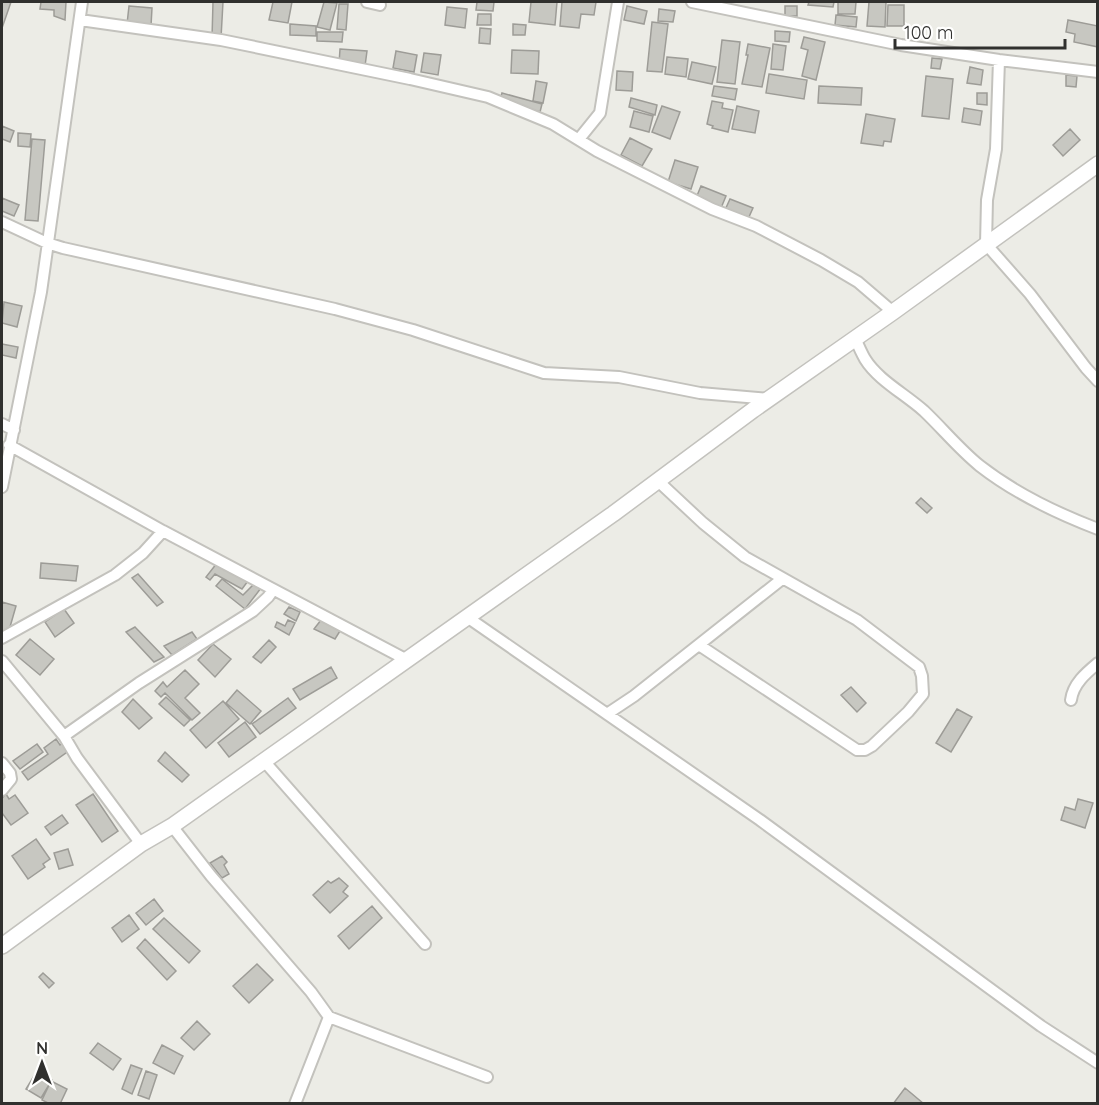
<svg xmlns="http://www.w3.org/2000/svg" width="1099" height="1105" viewBox="0 0 1099 1105" font-family="Quicksand,sans-serif">
	<rect width="100%" height="100%" fill="#ecece6"/>
	<!-- building -->
	<path fill="#c7c7c1" stroke="#9d9c97" stroke-width="1.5" d="M2,2H11L2,28Z
		M41,2H66L65,20L54,16V10L40,9Z
		M213,2H223L221,38H212Z
		M273,2H292L288,23L269,20Z
		M324,2L337,3L330,30L317,27Z
		M477,2H494L493,11L476,10Z
		M531,2H557L555,25L529,22Z
		M562,2H596L594,15L581,14L579,28L560,26Z
		M809,2H834L833,7L808,5Z
		M838,2H856L855,14H838Z
		M869,2H886L885,27L867,26Z
		M339,4H348L346,30L337,29Z
		M888,5H904V26H887Z
		M129,6L152,8L151,26L127,24Z
		M627,6L647,11L644,24L624,20Z
		M785,6H797V16H785Z
		M447,7L467,9L465,28L445,25Z
		M659,9L675,11L673,22L658,21Z
		M478,14H491V25H477Z
		M836,15L857,17L856,27L835,25Z
		M1068,20L1098,26V47L1074,42L1075,34L1066,32Z
		M652,22L668,24L662,72L647,71Z
		M290,24L316,26V36L290,35Z
		M513,24L526,25L525,35H513Z
		M480,28L491,29L490,44L479,43Z
		M775,31L790,32L789,42L775,41Z
		M317,32H343L342,42L317,41Z
		M804,37L825,42L816,80L802,76L808,50L801,48Z
		M722,40L740,42L735,84L717,82Z
		M748,44L770,48L762,87L742,84L748,55H746Z
		M773,44L786,46L783,70L771,69Z
		M340,49L367,51L365,66L339,64Z
		M512,50L539,51L538,74L511,73Z
		M396,51L417,55L414,72L393,68Z
		M424,53L441,55L438,75L421,72Z
		M667,57L688,59L686,77L665,74Z
		M932,58L942,59L940,69L931,68Z
		M692,62L716,67L712,84L688,79Z
		M970,67L983,70L981,85L967,83Z
		M617,71L633,72L632,91L616,90Z
		M769,74L807,80L804,99L766,93Z
		M1066,75L1077,76L1076,87L1066,86Z
		M926,76L953,79L949,119L922,116Z
		M536,81L547,83L543,103L533,101Z
		M714,86L737,89L735,100L712,96Z
		M819,86L862,88L861,105L818,103Z
		M502,93L542,104L540,112L500,100Z
		M977,93H987V105L977,104Z
		M631,98L657,105L655,115L629,107Z
		M712,101L723,103L722,108L733,110L728,132L712,128L713,126L707,124Z
		M662,106L680,112L670,139L652,132Z
		M737,106L759,111L755,133L732,129Z
		M964,108L982,111L980,125L962,122Z
		M634,111L653,116L649,132L630,127Z
		M866,114L895,119L891,142L884,141L883,146L861,143Z
		M2,126L14,131L10,142L2,139Z
		M1070,129L1080,140L1063,156L1053,145Z
		M18,133L31,134L30,147L18,146Z
		M630,138L652,149L642,166L621,155Z
		M32,139L45,140L38,221L25,220Z
		M675,160L698,167L691,189L668,182Z
		M701,186L726,196L721,208L696,198Z
		M2,198L19,205L14,216L2,211Z
		M730,199L753,208L748,219L725,210Z
		M4,302L22,306L17,327L2,323Z
		M2,344L18,347L16,358L2,355Z
		M921,498L932,508L927,513L916,503Z
		M41,563L78,566L76,581L40,578Z
		M217,563L248,581L242,589L215,574L210,580L206,577Z
		M138,574L163,602L157,606L132,578Z
		M222,579L243,595L254,584L261,588L245,609L216,586Z
		M2,602L16,606L8,634L2,632Z
		M289,607L300,612L296,621L284,614Z
		M64,609L74,623L55,637L45,622Z
		M288,620L295,623L289,635L275,627L277,622L285,626Z
		M321,620L340,631L335,639L314,629Z
		M135,627L164,657L154,662L126,632Z
		M192,632L197,639L172,655L164,646Z
		M30,639L54,659L40,675L16,655Z
		M269,640L276,647L261,663L253,657Z
		M213,644L231,659L215,677L198,660Z
		M331,667L337,678L300,700L293,689Z
		M185,670L199,684L185,698L200,713L192,720L165,693L161,697L155,691L163,682L167,687Z
		M851,687L866,703L857,712L841,695Z
		M237,690L261,711L250,724L226,703Z
		M166,697L190,720L184,726L159,704Z
		M288,698L296,708L260,734L252,724Z
		M133,699L152,718L139,729L122,712Z
		M223,701L239,719L206,748L190,730Z
		M957,709L972,717L951,752L936,743Z
		M245,722L256,737L229,757L218,743Z
		M56,739L60,745L64,742L70,750L28,780L22,772L48,754L44,748Z
		M37,744L43,752L20,769L13,761Z
		M165,752L189,775L182,782L158,761Z
		M6,794L9,799L15,795L28,813L11,825L2,813V798Z
		M93,794L118,831L102,842L76,805Z
		M1078,799L1093,803L1085,828L1061,820L1065,807L1075,810Z
		M62,815L68,823L51,835L45,827Z
		M36,839L50,859L43,864L45,867L28,879L12,856Z
		M68,849L73,865L59,869L54,853Z
		M222,856L227,862L224,865L229,874L222,878L210,863Z
		M339,878L348,886L343,892L348,896L330,913L313,895L328,881L331,883Z
		M154,899L163,911L146,925L136,913Z
		M372,906L382,918L349,949L338,936Z
		M129,915L139,929L122,942L112,928Z
		M164,918L200,951L189,963L153,929Z
		M145,939L176,971L167,980L137,948Z
		M257,964L273,980L249,1003L233,986Z
		M43,973L54,983L49,988L39,977Z
		M197,1021L210,1034L194,1050L181,1038Z
		M98,1043L121,1059L113,1070L90,1053Z
		M162,1045L183,1056L174,1074L153,1063Z
		M131,1065L142,1069L132,1094L122,1089Z
		M37,1071L52,1080L41,1098L26,1089Z
		M146,1071L157,1075L149,1099L138,1095Z
		M51,1081L67,1089L60,1104H50L42,1100Z
		M905,1088L924,1104H893Z"/>
	<g fill="none" stroke-linecap="round" stroke-linejoin="round">
		<defs>
			<path id="street" d="M367,2L380,5
				M692,2L901,45L999,60L1098,72
				M80,20L221,40L410,79L488,97L553,124L597,151L712,209L756,226L821,260L858,282L893,312
				M999,60L996,149L987,200L986,244L1030,294L1086,368L1098,381
				M579,139L600,113L618,2
				M2,222L47,243L63,248L335,309L413,330L544,373L619,377L700,393L769,399
				M855,338C858,345 861,352 865,359C878,380 905,394 924,411C943,429 959,449 980,466C1016,494 1056,513 1098,529
				M2,424L14,430
				M9,445L163,531L407,660
				M658,481L703,523L745,557L857,620L919,667L922,676L923,694L908,712L872,746L865,750H857L699,645
				M2,487L41,292L82,2
				M467,617L760,820L1041,1026L1098,1063
				M2,638L115,575L143,553L163,531
				M2,661L64,736L77,758L141,844
				M1071,700C1073,684 1086,673 1098,663
				M607,714L634,696L782,579
				M64,736L139,683L253,611L268,597L273,590
				M264,761L425,944
				M2,763L10,773L11,779L2,790
				M172,826L211,876L311,992L329,1017L295,1104
				M329,1017L487,1077"/>
			<path id="secondary" d="M2,946L141,844L172,826L613,514L753,410L893,312L1098,164"/>
		</defs>
		<!-- street casing -->
		<use href="#street" stroke="#c3c2bd" stroke-width="14"/>
		<!-- secondary casing -->
		<use href="#secondary" stroke="#c3c2bd" stroke-width="18"/>
		<!-- street -->
		<use href="#street" stroke="#fff" stroke-width="10"/>
		<!-- secondary -->
		<use href="#secondary" stroke="#fff" stroke-width="15"/>
	</g>
	<!-- border -->
	<rect width="1099" height="1105" fill="none" stroke="#30302e" stroke-width="6"/>
	<!-- north arrow -->
	<g transform="translate(42 1063)" stroke="#fffffe" stroke-width="4.5" paint-order="stroke">
	<path d="M0-4.5L10 22L0 15L-10 22Z" fill="#30302e"/>
	<text y="-9" font-size="16" font-weight="bold" text-anchor="middle" fill="#30302e">N</text>
	</g>
	<!-- scale -->
	<path d="M895 39v9h170v-9" fill="none" stroke="#30302e" stroke-width="3"/>
	<text x="904" y="39" font-size="18" fill="#30302e" stroke="#fffffe" stroke-width="4.5" paint-order="stroke">100 m</text>
</svg>
